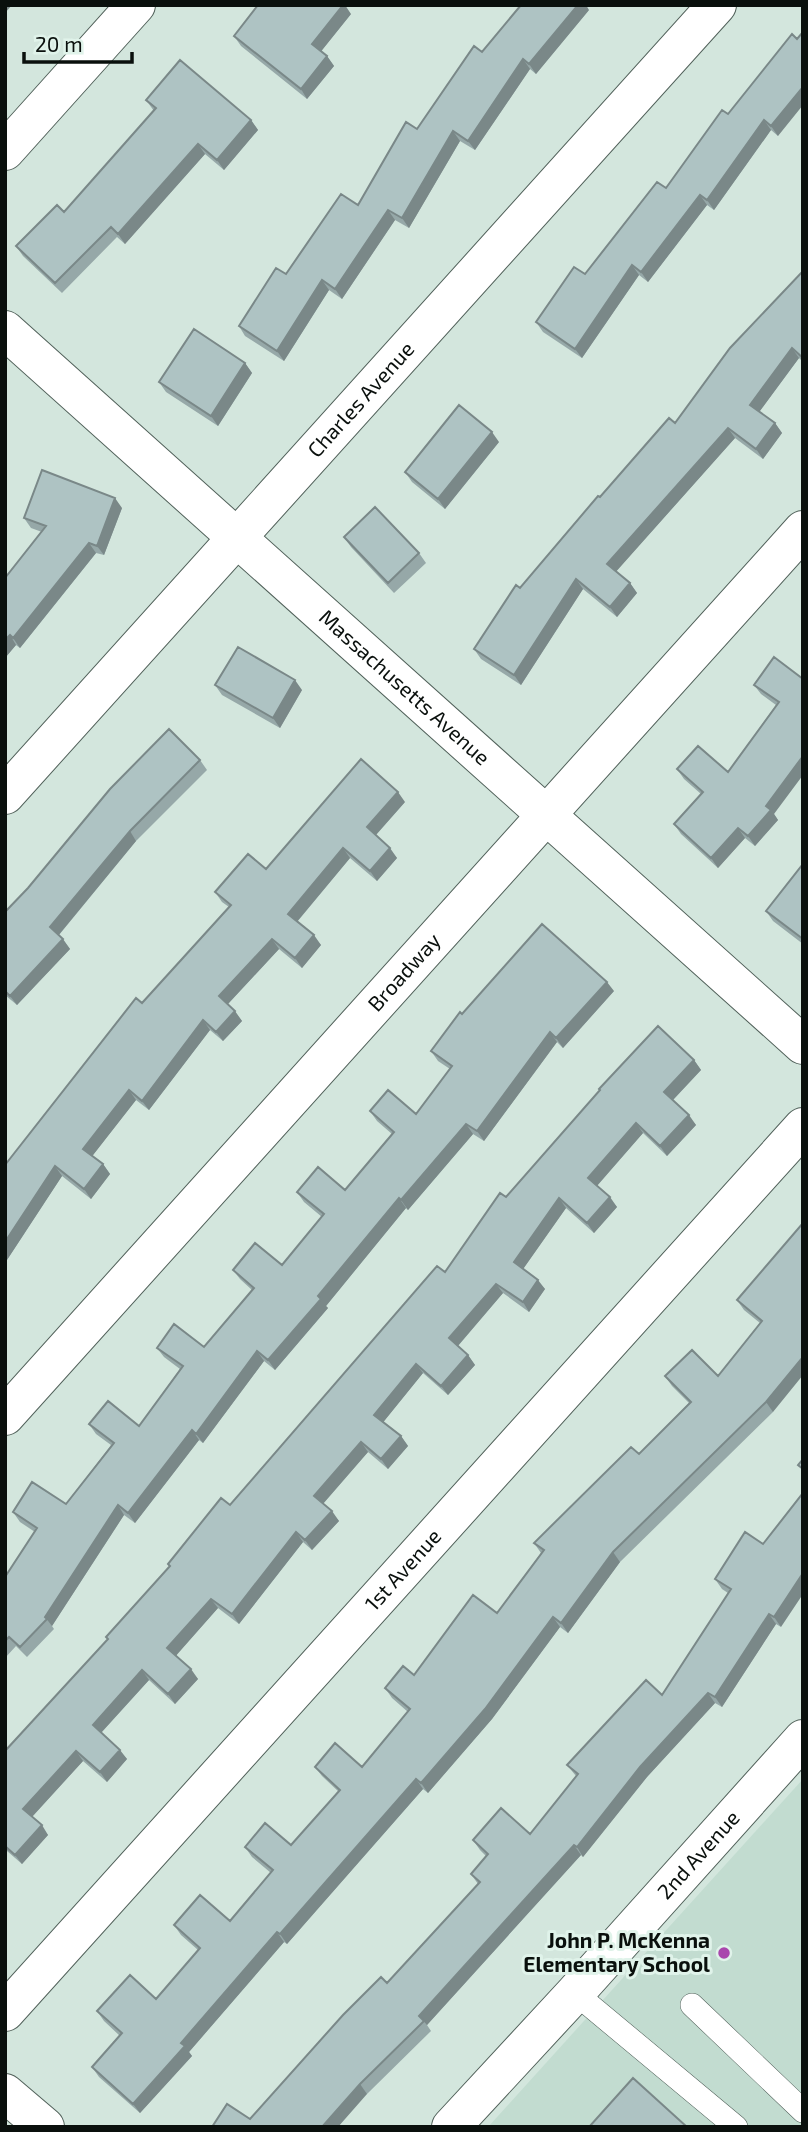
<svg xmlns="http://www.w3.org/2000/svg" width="808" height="2132" viewBox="0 0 808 2132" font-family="'Exo 2',sans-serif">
	<rect width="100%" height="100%" fill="#d3e6dd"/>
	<!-- built -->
	<path fill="#c2dcd0" d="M803,1779V2127H488Z"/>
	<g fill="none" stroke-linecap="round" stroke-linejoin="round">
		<defs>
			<path id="lane" d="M575,1993L736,2127
				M692,2005L803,2111"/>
			<g id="street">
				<path d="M5,151L136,5"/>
				<path id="s1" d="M5,330L803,1045"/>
				<path id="s2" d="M5,795L717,5"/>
				<path id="s3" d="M5,1416L803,530"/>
				<path id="s4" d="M5,2012L803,1127"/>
				<path d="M5,2093L45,2127"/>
				<path id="s5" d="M451,2127L575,1993L803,1739"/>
			</g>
		</defs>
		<!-- lane casing -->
		<use href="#lane" stroke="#51615a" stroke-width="24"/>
		<!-- street casing -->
		<use href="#street" stroke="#51615a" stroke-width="40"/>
		<!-- lane -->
		<use href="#lane" stroke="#fff" stroke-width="23"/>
		<!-- street -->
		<use href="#street" stroke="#fff" stroke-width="38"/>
	</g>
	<!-- wall -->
	<path fill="#96a8a8" d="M589,10L536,74L530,69L475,150L460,141L409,228L395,220L342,299L329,290L284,361L245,336L239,326L286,274L358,205L417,129L482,52Z
		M351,14L321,51L327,56L334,66L307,99L241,46L234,36Z
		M792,34L778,136L771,130L714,210L707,205L648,282L639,275L582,358L543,332L536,322L585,274L666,188L728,114Z
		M146,100L251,120L258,130L224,170L205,154L125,244L117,237L62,293L23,256L16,246L64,212L154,111Z
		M803,271V362L799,358L759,412L775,423L782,433L763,459L735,438L616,571L630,583L637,593L617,617L583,589L521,685L481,659L474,649L520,588L600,497L675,423Z
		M245,363L252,373L218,426L166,392L159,382Z
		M499,442L445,509L412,482L405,472Z
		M122,508L104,555L96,553L20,648L16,645L5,658V578L42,532L31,528L24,518Z
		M344,537L419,553L426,563L394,593L351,547Z
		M803,679L774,814L778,820L755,846L745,838L718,868L681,834L674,824L701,794L684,779L677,769L728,772L776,705L761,694L754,685Z
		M215,685L302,690L280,728L222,695Z
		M200,760L207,770L136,841L59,935L70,949L17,1005L5,995V912Z
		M405,802L376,835L397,858L377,881L350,858L297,922L321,945L302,968L279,949L228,1004L242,1021L223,1041L210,1030L149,1110L136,1100L92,1156L103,1164L110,1174L91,1199L62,1176L5,1263L142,1003L229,907L222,902L215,892Z
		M803,864V944L773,921L766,911Z
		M614,991L563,1048L557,1042L484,1141L473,1134L408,1210L406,1208L326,1306L328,1308L275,1370L264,1361L203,1443L199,1440L135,1523L124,1515L52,1626L54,1629L27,1657L16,1646L5,1658V1577L35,1532L20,1522L13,1512L66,1504L111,1445L96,1434L89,1424L139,1426L180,1369L164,1357L157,1348L204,1347L252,1290L240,1279L233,1270L282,1265L322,1217L304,1202L297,1192L345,1190L392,1134L377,1121L370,1111L416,1114L450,1069L438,1061L431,1051L462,1014Z
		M694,1060L701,1070L673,1100L696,1125L667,1156L643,1133L597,1186L617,1207L594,1233L566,1208L523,1269L545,1289L529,1312L503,1293L458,1346L468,1355L475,1365L448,1395L423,1373L383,1422L401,1436L408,1446L388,1469L368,1452L323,1504L339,1521L312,1550L303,1542L239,1624L218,1608L176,1655L198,1679L175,1704L149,1680L101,1733L127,1759L107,1782L83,1761L32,1817L48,1835L22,1864L7,1851L5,1853V1751L108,1639L169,1567L168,1564L230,1505L445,1272L506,1197Z
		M803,1223L773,1412L620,1562L568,1633L560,1627L492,1719L428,1793L423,1789L287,1944L284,1942L189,2052L192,2056L140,2113L99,2077L92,2067L120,2036L104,2021L97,2011L156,1999L198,1950L181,1935L174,1925L230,1921L271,1873L252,1857L245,1847L291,1845L339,1792L322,1776L315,1767H362L408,1712L392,1698L385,1688L414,1675L497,1613L541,1553L534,1543L639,1454L689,1403L672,1386L665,1376H718L760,1323L744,1310L737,1300Z
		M745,1532L781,1627L776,1624L722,1707L715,1703L647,1777L583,1857L581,1855L427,2025L431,2031L367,2094L250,2119L387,1983L478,1884L471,1874L486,1856L480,1850L473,1840L530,1834L576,1776L567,1765L662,1695L728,1593L722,1589L715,1579Z"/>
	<!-- shaded-wall -->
	<path fill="#7a8888" d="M5,5H12L5,13Z
		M343,5H345L351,14L319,54L312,44Z
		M578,5H586L589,10L536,74L529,64Z
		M327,56L334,66L307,99L301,89Z
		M523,59L530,69L475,150L468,141Z
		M803,87V105L778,136L771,126Z
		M251,120L258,130L224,170L217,160Z
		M764,120L771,130L714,210L707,200Z
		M453,131L460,141L409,228L402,218Z
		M198,144L205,154L125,244L118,234Z
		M700,195L707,205L648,282L641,272Z
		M388,210L395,220L342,299L335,289Z
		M632,265L639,275L582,358L575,349Z
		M322,280L329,290L284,361L277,351Z
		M792,348L799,358L757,415L750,405Z
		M245,363L252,373L218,426L211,416Z
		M775,423L782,433L763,459L756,449Z
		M728,428L735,438L614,574L607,564Z
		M492,432L499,442L445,509L438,499Z
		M115,498L122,508L104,555L97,546Z
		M89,543L96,553L20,648L13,638Z
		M576,579L583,589L521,685L514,675Z
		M630,583L637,593L617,617L610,607Z
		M10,635L16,645L5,658V640Z
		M295,680L302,690L280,728L273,718Z
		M803,756V775L774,814L778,820L755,846L748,836L766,806Z
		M398,792L405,802L374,837L367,827Z
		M738,828L745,838L718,868L711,858Z
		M130,831L136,841L57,937L50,927Z
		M343,848L350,858L295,924L288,914Z
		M390,848L397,858L377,881L370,871Z
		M314,935L321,945L302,968L295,958Z
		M63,939L70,949L17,1005L10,996Z
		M272,939L279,949L226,1006L219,996Z
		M607,982L614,991L563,1048L556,1038Z
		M235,1011L242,1021L223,1041L216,1032Z
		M203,1020L210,1030L149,1110L142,1101Z
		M550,1032L557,1042L484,1141L477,1131Z
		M694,1060L701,1070L671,1102L664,1092Z
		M129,1090L136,1100L90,1159L83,1149Z
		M689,1115L696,1125L667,1156L660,1146Z
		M636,1123L643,1133L595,1188L588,1178Z
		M466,1124L473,1134L408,1210L401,1200Z
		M103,1164L110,1174L91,1199L84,1189Z
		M55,1166L62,1176L5,1263V1242Z
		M610,1197L617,1207L594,1233L587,1223Z
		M399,1198L406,1208L326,1306L328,1308L275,1370L268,1360L318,1296Z
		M559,1198L566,1208L521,1272L514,1262Z
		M538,1280L545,1289L529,1312L523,1302Z
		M496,1284L503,1293L456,1348L449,1338Z
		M257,1351L264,1361L203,1443L196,1434Z
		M468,1355L475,1365L448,1395L441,1386Z
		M803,1357V1375L773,1412L766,1402Z
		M416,1364L423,1373L381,1425L374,1415Z
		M192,1430L199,1440L135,1523L128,1513Z
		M401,1436L408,1446L388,1469L381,1459Z
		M361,1442L368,1452L321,1506L314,1496Z
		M118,1505L124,1515L52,1626L45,1617Z
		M332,1511L339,1521L312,1550L305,1540Z
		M296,1532L303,1542L239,1624L232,1614Z
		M613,1552L620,1562L568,1633L561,1623Z
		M803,1573V1594L781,1627L774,1617Z
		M211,1599L218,1608L174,1658L167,1648Z
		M769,1614L776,1624L722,1707L715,1697Z
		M553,1617L560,1627L492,1719L428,1793L421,1783Z
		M191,1669L198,1679L175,1704L168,1694Z
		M142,1670L149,1680L99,1735L93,1725Z
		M708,1693L715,1703L647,1777L583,1857L577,1847L640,1767Z
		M120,1750L127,1759L107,1782L100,1772Z
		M76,1751L83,1761L30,1819L23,1809Z
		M416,1779L423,1789L287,1944L280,1934Z
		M42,1825L48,1835L22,1864L15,1855Z
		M574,1845L581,1855L427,2025L419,2016Z
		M277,1932L284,1942L189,2052L192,2056L140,2113L133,2104L181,2043Z
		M360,2084L367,2094L338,2127H322Z"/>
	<!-- building -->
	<path fill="#aec3c3" stroke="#7a8888" stroke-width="2" d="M258,5H343L312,44L327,56L301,89L234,36Z
		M521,5H578L529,64L523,59L468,141L453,131L402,218L388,210L335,289L322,280L277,351L239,326L276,268L286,274L341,194L358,205L406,122L417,129L474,46L482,52Z
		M803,32V87L771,126L764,120L707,200L700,195L641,272L632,265L575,349L536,322L574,267L585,274L657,182L666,188L722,110L728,114L792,34L797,39Z
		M180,60L251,120L217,160L198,144L118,234L111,227L55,283L16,246L57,205L64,212L156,108L146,100Z
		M803,271V358L792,348L750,405L775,423L756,449L728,428L607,564L630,583L610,607L576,579L514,675L474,649L516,585L520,588L598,496L600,497L669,418L675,423L730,348Z
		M194,329L245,363L211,416L159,382Z
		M459,405L492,432L438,499L405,472Z
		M42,470L115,498L97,546L89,543L13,638L10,635L5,640V578L46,526L24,518Z
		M375,507L419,553L388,583L344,537Z
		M238,647L295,680L273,718L215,685Z
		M774,657L803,679V756L766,806L771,810L748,836L738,828L711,858L674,824L703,792L677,769L698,746L728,772L779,702L754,685Z
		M169,729L200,760L130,831L50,927L63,939L10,996L5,991V912L28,888L110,789Z
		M361,759L398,792L367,827L390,848L370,871L343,848L288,914L314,935L295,958L272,939L219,996L235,1011L216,1032L203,1020L142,1101L129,1090L83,1149L103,1164L84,1189L55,1166L5,1242V1165L136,998L142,1003L231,905L215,892L248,854L266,869Z
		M803,864V939L766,911Z
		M542,924L607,982L556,1038L550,1032L477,1131L466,1124L401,1200L399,1198L318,1296L321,1299L268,1360L257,1351L196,1434L192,1430L128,1513L118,1505L45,1617L47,1619L20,1647L9,1637L5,1641V1577L37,1528L13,1512L32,1482L66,1504L114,1443L89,1424L108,1401L139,1426L183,1366L157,1348L174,1324L204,1347L254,1288L233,1270L255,1243L282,1265L324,1214L297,1192L318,1167L345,1190L394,1132L370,1111L388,1090L416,1114L452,1066L431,1051L460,1012L462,1014Z
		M658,1026L694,1060L664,1092L689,1115L660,1146L636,1123L588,1178L610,1197L587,1223L559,1198L514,1262L538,1280L523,1302L496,1284L449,1338L468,1355L441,1386L416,1364L374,1415L401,1436L381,1459L361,1442L314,1496L332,1511L305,1540L296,1532L232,1614L211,1599L167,1648L191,1669L168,1694L142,1670L93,1725L120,1750L100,1772L76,1751L23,1809L42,1825L15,1855L5,1846V1751L108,1639L106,1637L170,1566L168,1564L221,1498L230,1505L437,1266L445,1272L500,1193L506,1197L600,1090L599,1089Z
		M803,1223V1357L766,1402L613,1552L561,1623L553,1617L485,1709L421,1783L416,1779L280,1934L277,1932L181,2043L185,2046L133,2104L92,2067L122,2033L97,2011L130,1975L156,1999L200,1948L174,1925L200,1895L230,1921L273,1870L245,1847L265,1823L291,1845L340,1790L315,1767L335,1743L362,1767L410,1709L385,1688L403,1666L414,1675L473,1595L497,1613L544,1550L534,1543L631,1447L639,1454L691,1402L665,1376L692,1350L718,1376L762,1321L737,1300Z
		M803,1459V1469L798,1465Z
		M803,1493V1573L774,1617L769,1614L715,1697L708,1693L640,1767L577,1847L574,1845L419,2016L424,2021L360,2084L322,2127H212L227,2104L250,2119L343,2015L381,1977L387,1983L480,1882L471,1874L488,1854L473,1840L501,1808L530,1834L578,1774L567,1765L646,1680L662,1695L731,1589L715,1579L745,1532L763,1544Z
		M633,2078L687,2127H589Z"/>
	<!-- markers -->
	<circle fill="#a946ad" stroke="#e0f3ea" stroke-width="2.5" cx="724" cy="1953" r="7"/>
	<g text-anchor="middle" stroke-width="6" stroke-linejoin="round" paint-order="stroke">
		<!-- street labels -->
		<g font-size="21" fill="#0a100d" stroke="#e0f3ea">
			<text dy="7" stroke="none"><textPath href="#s2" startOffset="532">Charles Avenue</textPath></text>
			<text dy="7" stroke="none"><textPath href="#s1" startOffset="536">Massachusetts Avenue</textPath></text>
			<text dy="7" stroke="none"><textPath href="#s3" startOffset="597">Broadway</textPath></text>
			<text dy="7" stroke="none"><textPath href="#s4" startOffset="595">1st Avenue</textPath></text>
			<text dy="7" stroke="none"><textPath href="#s5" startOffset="368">2nd Avenue</textPath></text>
		</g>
		<!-- poi labels -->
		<g font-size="21" font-weight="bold" fill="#0a100d" stroke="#e0f3ea" text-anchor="end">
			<text x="710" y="1948">John P. McKenna<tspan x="710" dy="24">Elementary School</tspan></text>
		</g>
	</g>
	<!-- border -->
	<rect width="808" height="2132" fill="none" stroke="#0a100d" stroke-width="14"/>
	<!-- scale -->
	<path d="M24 52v10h108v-10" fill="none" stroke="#0a100d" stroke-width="3.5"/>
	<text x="35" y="52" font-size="21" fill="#0a100d" stroke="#e0f3ea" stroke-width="5" paint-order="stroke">20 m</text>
</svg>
